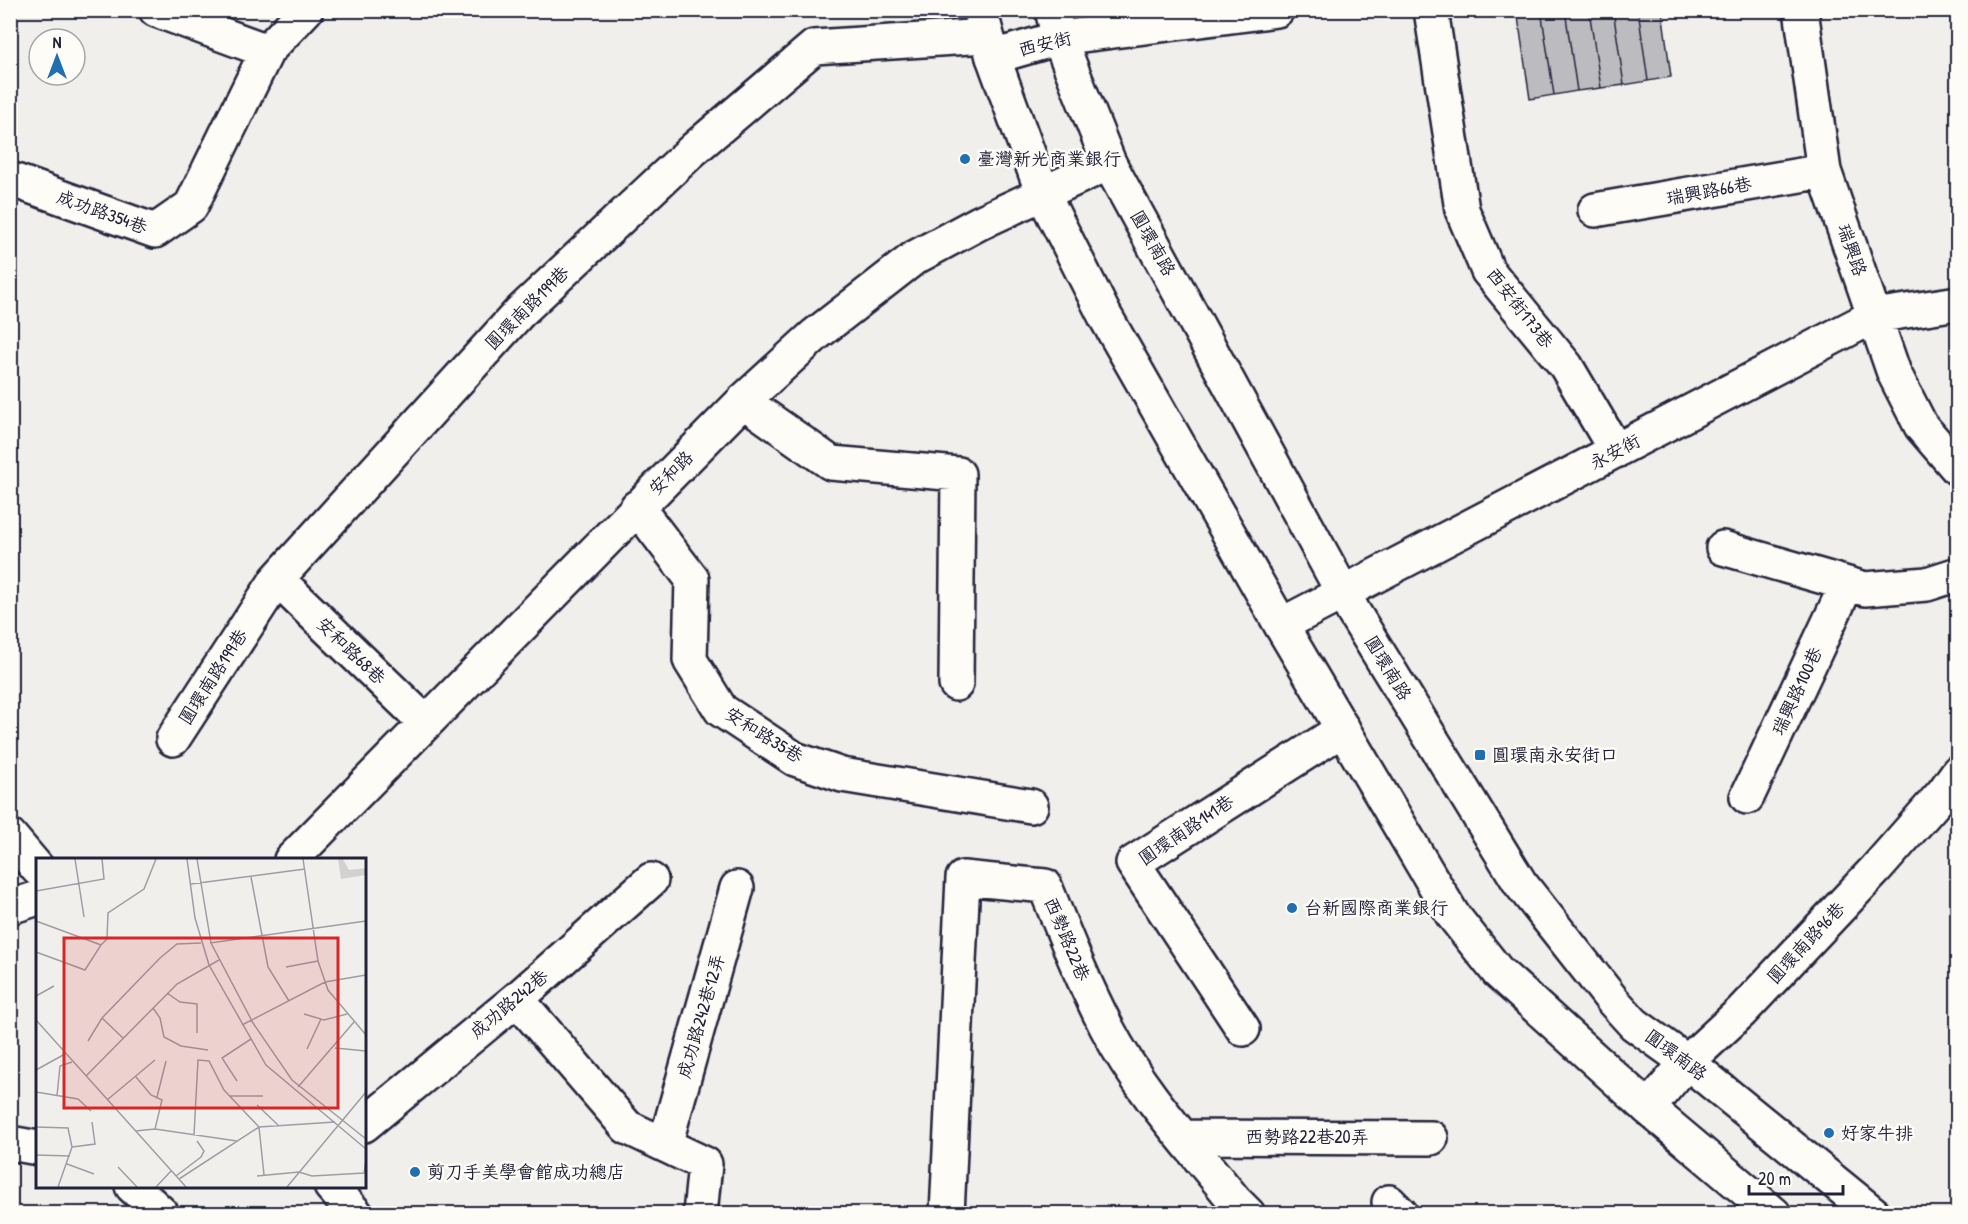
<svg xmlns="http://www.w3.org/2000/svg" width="1968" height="1224" viewBox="0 0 1968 1224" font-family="'Patrick Hand','LXGW WenKai TC',sans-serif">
	<rect width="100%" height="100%" fill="#f0efec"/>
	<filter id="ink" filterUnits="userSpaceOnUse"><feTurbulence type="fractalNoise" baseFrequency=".0167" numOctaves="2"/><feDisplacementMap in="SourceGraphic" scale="12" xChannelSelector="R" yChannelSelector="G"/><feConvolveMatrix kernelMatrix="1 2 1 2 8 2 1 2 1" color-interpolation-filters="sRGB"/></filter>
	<g filter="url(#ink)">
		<!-- building -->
		<path fill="#bcbcc0" stroke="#22223b" stroke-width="1.5" d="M1517,10H1541L1554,95L1530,99Z
			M1541,10H1565L1577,91L1554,95Z
			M1565,10H1589L1601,88L1577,91Z
			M1589,10H1613L1624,85L1601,88Z
			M1613,10H1638L1648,81L1624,85Z
			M1638,10H1662L1671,77L1648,81Z"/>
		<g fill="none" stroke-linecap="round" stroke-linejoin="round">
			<defs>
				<path id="minor" d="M1431,10L1462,210L1488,271L1566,366L1616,451
					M1801,10L1824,171L1894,373L1921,426L1958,469
					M267,51L306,10
					M993,57L1059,38L1277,10
					M10,179L155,231L191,206L267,51L156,10
					M1595,210L1824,171
					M743,401L831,463L958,474L956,684
					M637,507L692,579L690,660L721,710L795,759L842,775L1031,806
					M1723,548L1865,589L1927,584L1958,574
					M277,579L426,723
					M1281,625L1874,316L1958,303
					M173,739L277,579L519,313L694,149L814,47L986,36
					M1747,797L1847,584
					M10,836L38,869
					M291,860L743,401L815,335L914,258L979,223L1109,163
					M10,907L38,898
					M517,999L627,1127L705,1164L700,1214
					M1243,1029L1133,863L1343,729
					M1648,1108L1687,1062L1741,1012L1876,869L1943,793L1958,772
					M364,1125L517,999L651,880
					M1183,1137L1431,1138
					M10,1143L38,1148
					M665,1145L737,888
					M132,1186L162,1214
					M331,1186L356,1214
					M1389,1202L1401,1214
					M947,1214L963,878L1045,886C1064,933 1083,982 1107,1028C1140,1092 1190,1145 1235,1201L1248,1214"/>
				<path id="major" d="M980,10L993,57L1043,194L1105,316L1281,625L1452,914L1498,972L1648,1108L1774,1214
					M1052,10L1059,38L1109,163L1354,613L1520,883L1613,1001L1634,1024L1687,1062L1874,1214"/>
			</defs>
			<!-- minor casing -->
			<use href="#minor" stroke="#22223b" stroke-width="38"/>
			<!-- major casing -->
			<use href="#major" stroke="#22223b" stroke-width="38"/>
			<!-- minor -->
			<use href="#minor" stroke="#fdfcf7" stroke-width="33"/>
			<!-- major -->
			<use href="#major" stroke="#fdfcf7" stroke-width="33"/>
		</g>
	</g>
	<!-- markers -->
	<g fill="#1f6fb2" stroke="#fdfcf7" stroke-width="2">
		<circle cx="965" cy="159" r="6"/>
		<rect x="1474" y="749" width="12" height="12" rx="3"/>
		<circle cx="1292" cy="908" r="6"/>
		<circle cx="1829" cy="1133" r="6"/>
		<circle cx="415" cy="1172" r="6"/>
	</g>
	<g text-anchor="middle" stroke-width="5" stroke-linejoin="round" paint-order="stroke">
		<!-- street labels -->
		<g font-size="18" fill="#22223b" stroke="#fdfcf7">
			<text transform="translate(1045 44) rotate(-14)" y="6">西安街</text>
			<text transform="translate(1709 191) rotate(-10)" y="6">瑞興路66巷</text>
			<text transform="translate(102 212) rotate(20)" y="6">成功路354巷</text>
			<text transform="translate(1153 243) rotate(61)" y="6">圓環南路</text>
			<text transform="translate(1852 250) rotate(71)" y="6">瑞興路</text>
			<text transform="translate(527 308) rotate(-45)" y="6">圓環南路199巷</text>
			<text transform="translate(1520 308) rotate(52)" y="6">西安街173巷</text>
			<text transform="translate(1615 452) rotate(-28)" y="6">永安街</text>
			<text transform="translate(671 473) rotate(-45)" y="6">安和路</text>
			<text transform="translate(351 651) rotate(44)" y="6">安和路68巷</text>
			<text transform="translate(1388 668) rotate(59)" y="6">圓環南路</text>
			<text transform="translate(213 677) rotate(-57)" y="6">圓環南路199巷</text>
			<text transform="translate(1797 691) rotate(-65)" y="6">瑞興路100巷</text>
			<text transform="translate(764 735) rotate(32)" y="6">安和路35巷</text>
			<text transform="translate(1186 830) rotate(-34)" y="6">圓環南路141巷</text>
			<text transform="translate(1067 939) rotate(67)" y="6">西勢路22巷</text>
			<text transform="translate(1806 943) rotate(-47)" y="6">圓環南路96巷</text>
			<text transform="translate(509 1004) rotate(-40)" y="6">成功路242巷</text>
			<text transform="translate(701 1016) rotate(-74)" y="6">成功路242巷12弄</text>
			<text transform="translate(1676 1055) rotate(37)" y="6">圓環南路</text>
			<text x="1307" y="1143">西勢路22巷20弄</text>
		</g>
		<!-- poi labels -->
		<g font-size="18" fill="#22223b" stroke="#fdfcf7" text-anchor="start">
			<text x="977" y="165">臺灣新光商業銀行</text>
			<text x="1492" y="761">圓環南永安街口</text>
			<text x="1304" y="914">台新國際商業銀行</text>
			<text x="1841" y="1139">好家牛排</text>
			<text x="427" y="1178">剪刀手美學會館成功總店</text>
		</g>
	</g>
	<!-- overview -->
	<g transform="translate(36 858)">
		<rect width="330" height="330" fill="#f0efec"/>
		<path d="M302,1H307L313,12L330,10V17L305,21Z" fill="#d2d1d1"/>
		<path fill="none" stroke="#9e9da5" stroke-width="1.5" d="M39,1L48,59M151,1L159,60L173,107L230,207L330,291M161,1L175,85L217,165L256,222L330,281M267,1L282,103L292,132L330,177M215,19L232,109L253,143M155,26L269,11M0,33L68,21L66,1M0,63L65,87L49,112L0,94M174,85L330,63M65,87L71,81L72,55L108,31L120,1M250,109L282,103M131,135L144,144L161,146V175M0,138L18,128M117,150L124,160L128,179L145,188L172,192M268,156L288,162L311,156M66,160L87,180M0,162L150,329M206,167L289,124L330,117M52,183L66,160L124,100L141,86L165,85M299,190L330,193M271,191L285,161M0,212L29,196M50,218L141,126L183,102M100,219L115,237L126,242L119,271M201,223L186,200L215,181M262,229L318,164M0,234L42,241L55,253M21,238L24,208L36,204M193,238H227M121,239L130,203M71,242L119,202M221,247L242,267M0,269L32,270L36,289L22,329M99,273L119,271L201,283M158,277L162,202L173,203L188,232L223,269L228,317M36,289L59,286L56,264M0,297L34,298M31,306L58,316M82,309L101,329M140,318L165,299L168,293L161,283M221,318L263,314L276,318L328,315L330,302M143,321L223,269L299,264M120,329L135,313M251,329L330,234"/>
		<path fill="#d62828" fill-opacity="0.15" stroke="#d62828" stroke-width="3" d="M28,80H302V250H28Z"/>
		<rect width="330" height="330" fill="none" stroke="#22223b" stroke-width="3"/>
	</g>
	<!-- margin -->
	<rect width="1968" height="1224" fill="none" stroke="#fdfcf7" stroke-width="36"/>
	<rect x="18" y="18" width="1932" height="1188" fill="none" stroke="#22223b" stroke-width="2" filter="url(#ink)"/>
	<!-- north arrow -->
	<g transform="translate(57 57)"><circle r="28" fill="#fdfcf7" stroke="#a5a5ac" stroke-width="1.5"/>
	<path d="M0-4.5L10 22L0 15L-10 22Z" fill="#1f6fb2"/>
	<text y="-9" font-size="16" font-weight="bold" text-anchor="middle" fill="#22223b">N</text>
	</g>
	<!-- scale -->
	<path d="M1749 1185v9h94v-9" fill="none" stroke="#22223b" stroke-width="3"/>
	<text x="1758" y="1185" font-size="18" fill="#22223b" stroke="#fdfcf7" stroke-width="4.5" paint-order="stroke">20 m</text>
</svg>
